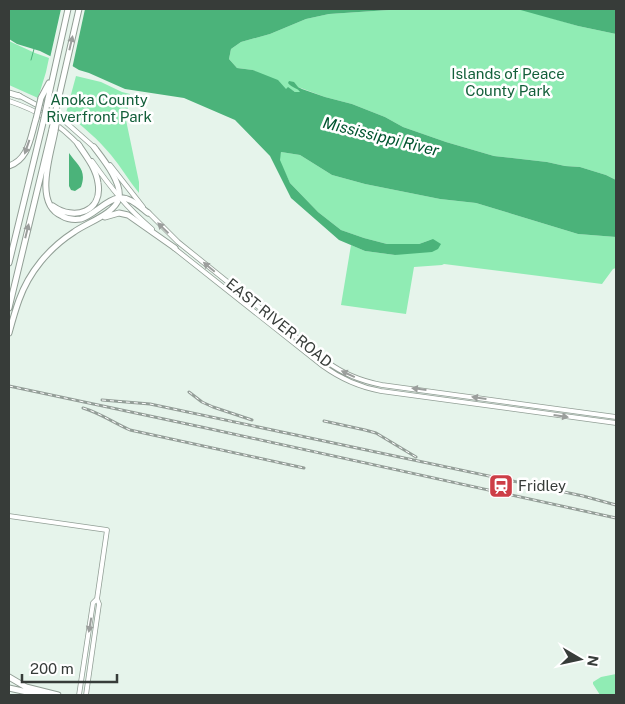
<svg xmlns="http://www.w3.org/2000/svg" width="625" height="704" viewBox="0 0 625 704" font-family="'Public Sans',sans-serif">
	<rect width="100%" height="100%" fill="#e6f4eb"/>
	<!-- green -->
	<path fill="#90ecb4" d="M404,9H521L578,26L616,34V180L606,175L580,167L565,166L547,162L494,156L446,142L403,127L385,117L352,104L325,97L298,87L294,88H297L300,91V92H295L292,90H286L253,70L237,68L229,59L231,49L241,42L270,34L306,19L329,14Z
		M9,41L35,53L49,58L46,72L38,98L9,85Z
		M76,76L101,82L122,92L130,94L126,120L139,182V193C129,181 121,167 111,155C98,139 82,126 66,113Z
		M281,152L300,155L332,175L365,184L440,199L476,203L578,234L616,237V268L613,269L602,284L444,264L442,265L414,267L406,314L341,305L351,245L365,251L395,255L433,239L419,244H387L364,238L341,230L318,212L290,183L279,160Z
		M616,674V695H600L593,684V682L601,677Z"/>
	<!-- water -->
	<path fill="#4bb37a" d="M9,9H404L329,14L306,19L270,34L241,42L231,49L229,59L237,68L253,70L278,80L286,89L288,87L295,92H300C298,88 292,88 288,83L289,81L294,82L298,87L302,89L325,97L352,104L385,117L403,127L446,142L494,156L547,162L565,166L580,167L606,175L616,180V237L578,234L476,203L440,199L365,184L332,175L300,155L281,152L280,160L290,183L318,212L341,230L364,238L387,244H419L433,239L441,244L438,249L432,252L395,255L365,251L339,240L291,198L270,156L235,120L184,98L125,89L89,73L79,70L64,61L58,60L40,51L17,44L9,39Z
		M517,9H616V34L578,26Z
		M69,153C78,166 87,170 81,187L75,191L71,190L69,186Z"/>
	<!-- pier -->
	<path fill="#e6f4eb" d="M61,9H85L72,69L63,63H57L50,58Z"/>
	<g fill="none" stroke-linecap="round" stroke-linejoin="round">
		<!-- stream -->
		<path stroke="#4bb37a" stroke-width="1" d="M31,60L34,49"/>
		<defs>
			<path id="secondary" d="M18,95L61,118L96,149
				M9,101C39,111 58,123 80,146
				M92,161C111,188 126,207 152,229
				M110,165L143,207
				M148,212L178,242L326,361C343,374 361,381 382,385L616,417
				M174,248L323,366C341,379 359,387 381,391L616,423
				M9,516L107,530L97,599L99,604L86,695
				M79,695L93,603L97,599"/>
			<path id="primary" d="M32,693L45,695"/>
			<path id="highway" d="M9,93L19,96
				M41,98L49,83
				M48,99L68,9
				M57,105L79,9
				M55,131C51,154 33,204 62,216C67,219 74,220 81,219C94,215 106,200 118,198C129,196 139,206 148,213
				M9,166C29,159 30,138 36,119
				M53,206C74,221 103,212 98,183C96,168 86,156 78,144
				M105,217L119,213L128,215L175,248
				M9,263L43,123
				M9,308L52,129
				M9,333C12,322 15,311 19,300C29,272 49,248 74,232C86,223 115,214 119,198C122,182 103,159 94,147
				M9,677L26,687L58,695
				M9,688L36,694"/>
		</defs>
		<!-- secondary casing -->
		<use href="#secondary" stroke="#929f96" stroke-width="5.5"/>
		<!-- primary casing -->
		<use href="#primary" stroke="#929f96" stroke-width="6"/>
		<!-- highway casing -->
		<use href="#highway" stroke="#929f96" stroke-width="7"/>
		<!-- secondary -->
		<use href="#secondary" stroke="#fff" stroke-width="4"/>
		<!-- primary -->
		<use href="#primary" stroke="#fff" stroke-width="4.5"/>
		<!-- highway -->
		<use href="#highway" stroke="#fff" stroke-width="5"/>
		<defs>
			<path id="rail" d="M9,386L206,428L616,518
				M189,392L202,402L213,407L252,420
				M102,400L150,404L583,496L616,505
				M83,408C100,413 114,423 130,430L304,468
				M324,421L365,430L376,433L416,457"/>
		</defs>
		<!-- rail casing -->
		<use href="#rail" stroke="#949e98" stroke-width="3"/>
		<!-- rail -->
		<use href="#rail" stroke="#fff" stroke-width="1" stroke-dasharray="4" stroke-linecap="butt"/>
		<defs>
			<path id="highway-bridge" d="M36,119L41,98
				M43,123L48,99
				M52,129L57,105
				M55,131L57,119"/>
		</defs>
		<!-- highway-bridge casing -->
		<use href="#highway-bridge" stroke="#929f96" stroke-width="7" stroke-linecap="butt"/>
		<!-- highway-bridge -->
		<use href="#highway-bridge" stroke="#fff" stroke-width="5"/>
	</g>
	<!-- one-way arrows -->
	<defs><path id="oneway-solid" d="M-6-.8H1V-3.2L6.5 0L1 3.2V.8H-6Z" transform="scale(1.25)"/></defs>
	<g fill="#9b9e9c">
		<use href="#oneway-solid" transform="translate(71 43) rotate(-77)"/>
		<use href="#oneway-solid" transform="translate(27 147) rotate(109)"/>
		<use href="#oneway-solid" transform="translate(163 228) rotate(-136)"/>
		<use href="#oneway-solid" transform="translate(27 231) rotate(-76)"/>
		<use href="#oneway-solid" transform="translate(209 267) rotate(-140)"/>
		<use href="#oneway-solid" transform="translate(348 374) rotate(-155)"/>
		<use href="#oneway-solid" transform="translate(419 389) rotate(-173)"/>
		<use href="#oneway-solid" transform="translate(479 398) rotate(-172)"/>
		<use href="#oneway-solid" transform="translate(561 416) rotate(8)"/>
		<use href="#oneway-solid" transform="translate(90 625) rotate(100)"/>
	</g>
	<!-- icons -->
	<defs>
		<symbol id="station-square" viewBox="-11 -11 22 22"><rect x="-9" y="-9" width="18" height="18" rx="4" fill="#cd3e47" stroke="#fff"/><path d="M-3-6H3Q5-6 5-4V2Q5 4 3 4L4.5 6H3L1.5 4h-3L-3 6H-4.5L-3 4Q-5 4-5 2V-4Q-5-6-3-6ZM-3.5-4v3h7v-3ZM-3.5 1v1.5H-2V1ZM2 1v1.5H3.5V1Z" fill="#fff"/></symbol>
	</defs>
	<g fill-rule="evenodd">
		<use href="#station-square" x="487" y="472" width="28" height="28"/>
	</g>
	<g text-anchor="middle" stroke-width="5" stroke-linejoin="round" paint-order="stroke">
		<!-- park labels -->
		<g font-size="15" fill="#14603b" stroke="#fff">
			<text x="508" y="79">Islands of Peace<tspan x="508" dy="17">County Park</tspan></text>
			<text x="99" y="105">Anoka County<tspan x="99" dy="17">Riverfront Park</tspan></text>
		</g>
		<!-- street labels -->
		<g font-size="15" fill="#373c39" stroke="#fff">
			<text transform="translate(279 323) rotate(39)" y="5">EAST RIVER ROAD</text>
		</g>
		<!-- poi labels -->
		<g font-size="15" fill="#373c39" stroke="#fff" text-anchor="start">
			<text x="518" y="491">Fridley</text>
		</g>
		<!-- water labels -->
		<g font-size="16" font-style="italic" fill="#00542f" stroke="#fff">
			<text transform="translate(381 136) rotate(14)" y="6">Mississippi River</text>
		</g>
	</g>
	<!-- border -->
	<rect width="625" height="704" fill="none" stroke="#373c39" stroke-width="20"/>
	<!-- north arrow -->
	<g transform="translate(580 659) rotate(99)" stroke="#ffffff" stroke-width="4" paint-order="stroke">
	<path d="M0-4L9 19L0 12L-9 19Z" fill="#373c39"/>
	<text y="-8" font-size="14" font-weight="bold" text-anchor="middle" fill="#373c39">N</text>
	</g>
	<!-- scale -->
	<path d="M22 674v8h95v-8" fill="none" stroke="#373c39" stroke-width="2.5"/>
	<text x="30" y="674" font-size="15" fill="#373c39" stroke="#ffffff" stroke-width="4" paint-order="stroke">200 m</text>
</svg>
